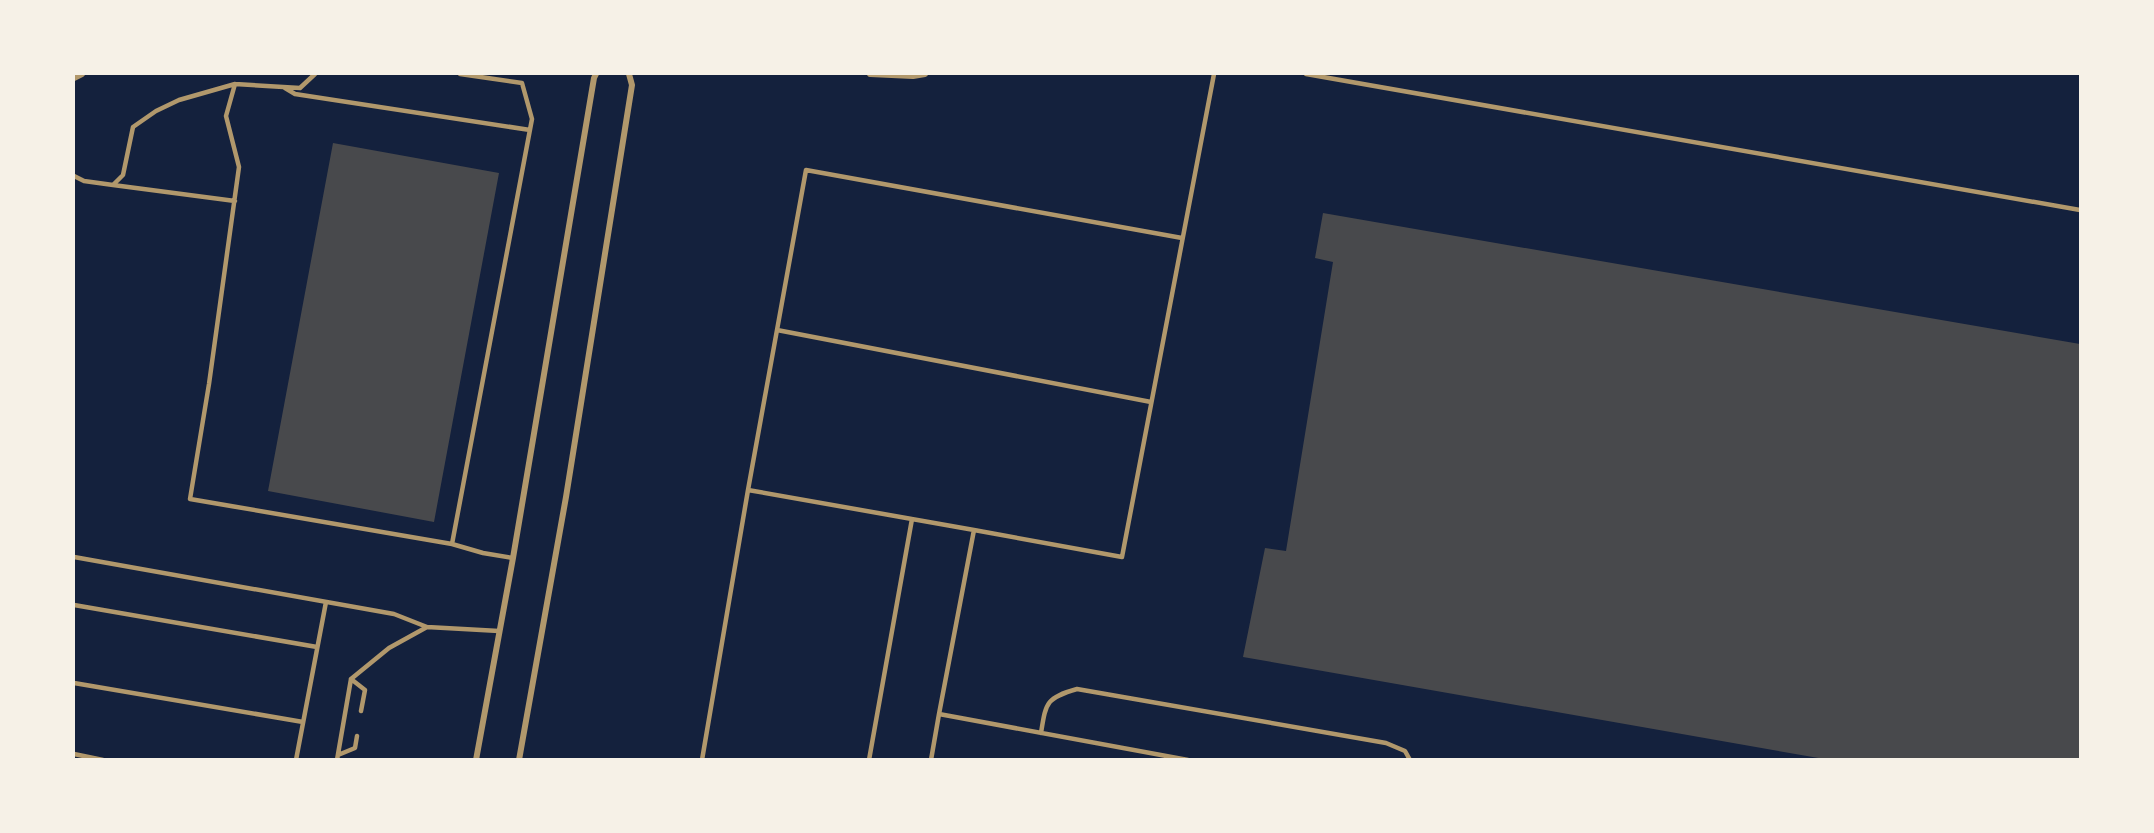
<svg xmlns="http://www.w3.org/2000/svg" width="2154" height="833" viewBox="0 0 2154 833" font-family="'Nunito Sans',sans-serif">
	<rect width="100%" height="100%" fill="#14213d"/>
	<!-- building -->
	<path fill="#48494c" d="M333,143L499,173L434,522L268,491Z
		M1323,213L2080,344V760H1830L1243,657L1265,548L1286,551L1333,262L1315,258Z"/>
	<g fill="none" stroke-linecap="round" stroke-linejoin="round">
		<!-- service -->
		<path stroke="#b1986c" stroke-width="4.5" d="M315,74L300,88L235,84L226,116L239,167L209,384L190,499L452,544L483,553L513,558
			M1306,74L2080,210
			M285,88L295,94L530,130
			M74,176L84,181L113,185L123,175L133,127L156,111L179,100L235,84
			M113,185L235,201
			M777,330L1151,402
			M748,490L806,170L1182,238
			M452,544L532,119L522,83L460,74
			M74,557L394,614L427,627
			M74,605L317,647
			M351,679L365,690L361,711
			M74,683L303,722
			M939,714L974,530L1122,557L1214,74
			M1041,733C1046,702 1046,698 1077,689L1386,743L1405,751L1410,760
			M74,754L103,760
			M338,755L355,748L357,736
			M296,760L326,602
			M337,760L351,679L389,648L427,627L499,631
			M702,760L748,490L974,530
			M869,760L912,519
			M931,760L939,714L1188,760"/>
		<!-- minor -->
		<path stroke="#b1986c" stroke-width="6" d="M870,74L913,76L925,74
			M74,78L82,74
			M476,760L513,558L594,78L596,74
			M519,760L566,497L632,85L629,74"/>
	</g>
	<!-- border -->
	<rect width="2154" height="833" fill="none" stroke="#f6f1e7" stroke-width="150"/>
</svg>
